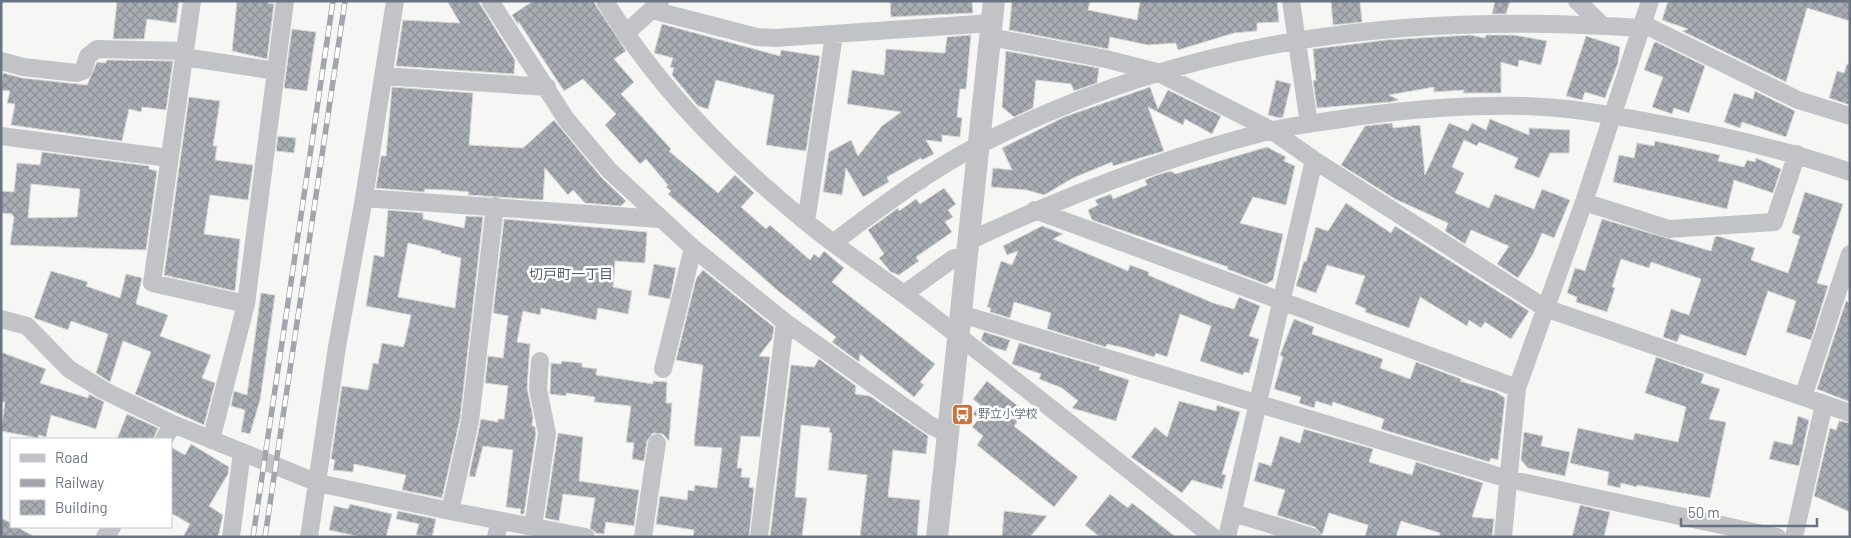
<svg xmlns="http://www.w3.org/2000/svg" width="1851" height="538" viewBox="0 0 1851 538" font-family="Barlow,'Noto Sans JP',sans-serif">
	<defs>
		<pattern id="building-cross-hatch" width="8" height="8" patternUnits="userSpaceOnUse" patternTransform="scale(1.25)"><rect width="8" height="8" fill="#a8acb3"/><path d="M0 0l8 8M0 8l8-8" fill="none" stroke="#8d9097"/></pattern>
	</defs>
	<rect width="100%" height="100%" fill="#f6f7f4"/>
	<!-- building -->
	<path fill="url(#building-cross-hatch)" stroke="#d8d8d6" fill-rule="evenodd" d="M117,1H179L176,23L147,19L144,39H113Z
		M237,1H269L268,3L274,4L267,59L232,51Z
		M447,1H478L515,60L514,74L396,66L403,20L460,23Z
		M533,1H593L626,51L614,59L634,82L621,94L671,149L669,151L718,193L735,175L754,193L741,207L766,229L770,225L810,260L814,254L819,258L824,251L844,268L832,282L935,364L920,382L924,385L914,397L860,354L859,362L832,342L836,337L777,290L668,194L671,191L666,187L668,185L646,159L640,164L605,125L616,114L583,79L564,91L518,21V25L512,15Z
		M890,1H972L973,13L891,17Z
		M1012,1H1090L1088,10L1137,20L1140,1H1277L1279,22L1257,23V31L1234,33L1178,50L1176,43L1148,45L1110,37L1108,49L1009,30Z
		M1331,1H1360L1362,22L1333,25Z
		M1495,1H1510L1506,14H1492Z
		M1668,1H1850V21L1807,8L1786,82L1682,31L1688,29L1662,20Z
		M662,24L780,56L781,50L820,56L806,151L766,145L774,95L716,80L708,109L698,106L672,75L674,68L670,67L673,58L654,53Z
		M292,29L316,32L307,91L284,88Z
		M971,35L966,89H960L957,117L962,118L960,137L942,135V142L926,140L934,154L922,160L921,158L887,177L889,182L863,197L846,168L842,195L823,192L829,152L851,140L858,156L882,126L901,112L847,104L852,70L884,75L886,49L945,53L947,37Z
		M1470,35L1485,38L1486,35H1514L1547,41L1541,65L1519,60L1518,67L1501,62V93H1463L1464,90L1434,92V87L1389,95L1399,100L1390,102L1317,108L1313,81L1316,80L1313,49L1386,40Z
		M1586,36L1620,47L1618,63L1605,98L1585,92L1582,100L1566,96Z
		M1656,42L1705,66L1689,113L1674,108L1672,114L1652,107L1663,77L1644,70L1654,43Z
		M1006,51L1099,68L1097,83L1074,91L1071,84L1036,80L1033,108L1014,117L1002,107Z
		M107,60L173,61L166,110L142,107L141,112L129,109L122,141L11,125L15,104L7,103L10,91L1,90L3,73L22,78L87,85L97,62L106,63Z
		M1847,64H1850V105L1829,98L1837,71L1844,73Z
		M1276,80L1291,84L1283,117L1280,118L1268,115Z
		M392,87L473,93L469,145L523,148L554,120L601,177L626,201L621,206L585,203L573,190L568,195L545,168L543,200L468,195L469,192L448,190L425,189L424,192L376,188L381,156H386Z
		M1150,87L1158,109L1168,90L1221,116L1212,134L1185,119L1183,125L1148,107L1164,151L1113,166L1112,162L1073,178L1044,195L1027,190L991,187L993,168L1012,170L1002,148L1064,117Z
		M1755,91L1795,111L1786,137L1742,122L1740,128L1724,122L1734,93L1753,99Z
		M189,97L220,101L213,146H217L215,160L253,165L248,200L210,195L204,234L240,239L235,291L164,275Z
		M1490,119L1529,135V128L1570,130L1569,153H1550L1539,178L1514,168L1518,158L1479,142L1477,146L1464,140L1452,167L1464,173L1455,193L1489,208L1495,194L1534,209L1542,189L1570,200L1554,238L1542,233L1533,254L1518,278L1497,264L1509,246L1471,230L1465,244L1445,231L1448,223L1395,199L1341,165L1365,126L1392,123L1393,128L1420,125L1425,175L1449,123L1468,131L1472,123L1486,130Z
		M278,136L296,138L294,153L276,151Z
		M1655,141L1720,155L1718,161L1744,167L1747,160L1755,162L1756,158L1781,169L1773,193L1734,180L1727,209L1613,182L1619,155L1634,158L1637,143L1654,146Z
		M1267,147L1286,157L1284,161L1295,166L1286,205L1253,197L1240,223L1283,234L1273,280L1266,284L1227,269L1228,267L1092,220L1088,210L1098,205L1095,200L1111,194L1113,199L1147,185L1145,180L1157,175L1171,171L1175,174Z
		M42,152L149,166V169L157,171L146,250L10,245L14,217L12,214L1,213V191L14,192L17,163L40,165ZM31,184L80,189L77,217L28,218Z
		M944,188L956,204L948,210L953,217L945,222L952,232L916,257L919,261L899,275L891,272L879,258L884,254L868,230L898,208L899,211L916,199L920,204Z
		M1805,192L1843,204L1817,283L1828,286L1811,340L1786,332L1796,301L1768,291L1746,356L1680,334L1677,342L1663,337L1671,309L1689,315L1701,279L1651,262L1649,268L1621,259L1612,287L1615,288L1607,312L1576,302L1577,297L1567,293L1575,268L1585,271L1602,219L1711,251L1715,237L1718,236L1755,248L1751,260L1788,273L1800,236L1792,233Z
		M1346,203L1391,233L1395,226L1529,311L1511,339L1485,322L1481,328L1469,320L1467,326L1420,297L1409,328L1365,312L1366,309L1355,304L1365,276L1327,265L1316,293L1296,286L1304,261L1306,262L1316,227L1328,231Z
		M388,210L423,213V219L464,228L466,216L483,217L460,419L442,498L402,490L406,475L354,464L353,472L333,470L335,460L331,459L342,386L368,390L373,363L378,364L382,343L403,347L405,342L411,315L366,306L374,255L384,257ZM408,243L441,251V253L461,258L455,308L398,297Z
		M504,219L647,232L645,263L615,261L613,287L632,291L628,314L598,308L596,320L541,308L540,315L523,311L517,342L530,344L527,388L533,417L532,426L535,427L536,433L524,514H520L521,509L506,507L513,450L483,446L475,477L469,476L481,419L498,422V419H504L508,386L485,383L488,356L503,358L508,316L493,313Z
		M1042,226L1063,234L1053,239L1128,271L1130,265L1149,272L1148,275L1213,303L1234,309L1239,297L1260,306L1249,336L1259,339L1249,373L1244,372L1243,375L1200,361L1211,326L1180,314L1167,357L1156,353L1154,357L1125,348L1107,344L1106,347L1047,329L1051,313L1014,302L1010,318L990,312L991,308L987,307L1001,261L1012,265L1018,251L1007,255L1003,246Z
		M654,264L676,268L670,299L648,295Z
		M703,270L774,327L772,339L759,356L770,357L760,437L741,436L737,468H742L741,477L750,478L749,487L754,488L749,537H693L694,530L656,524L660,496L687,500L688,490L694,491L695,485L717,488L722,448L695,446L694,442L703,365L676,360L696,279Z
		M51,271L88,282L86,286L120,298L126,274L142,278L136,304L168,315L160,336L211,355L202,378L215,383L204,425L135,394L151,352L123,341L110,382L96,373L108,334L71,321L68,330L34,318Z
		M261,293L275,295L260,400L250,434L241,432L245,410L231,406L234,391L247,395Z
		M1846,301L1850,303V402L1817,389Z
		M1294,319L1314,327L1312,334L1383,359L1380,368L1410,379L1416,362L1461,379L1460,381L1496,392L1505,398L1498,460L1491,458L1489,462L1381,429L1384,419L1333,402L1332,406L1316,401L1314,408L1299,403L1301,397L1274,389L1283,357L1280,355Z
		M984,332L1010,340L1006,351L989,346L981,340Z
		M1019,343L1100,367L1099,370L1129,380L1116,421L1072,408L1078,401L1062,388L1039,379L1041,374L1012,364Z
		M1,352L46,369L40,383L88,398L89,394L104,402L96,429L51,415L46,437L39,435L38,438L1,431L5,402H1Z
		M1656,357L1704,374L1701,383L1720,389L1709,419L1726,422L1710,498L1637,485V487L1621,483L1620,488L1607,485L1609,472L1570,463L1578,428L1633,440L1635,433L1678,442L1686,407L1645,393Z
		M819,359L856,386L855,394L870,396L928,436L926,454L893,450L888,497L920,500L917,537H860L867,475L828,470L832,433L829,432L830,428L801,425L795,497L807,498L802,537H770L791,365L814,367Z
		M562,361L582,363V367L597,369L596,375L653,384V381L667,382L666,403H672L669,441L663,434L653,433L647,441L644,461L632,459L634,443L626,442L631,406L594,402L595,397L566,393V396L550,394L551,363L561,364Z
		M987,381L1025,412L1014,426L1078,477L1054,507L977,445L983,436L972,427L979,419L973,414L980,405L973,399Z
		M1179,401L1216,411L1217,405L1240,412L1222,474L1226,475L1222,489L1192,480L1182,493L1131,457L1155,427L1167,437Z
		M127,414L158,428L153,439H117Z
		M1798,416L1809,420L1799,466L1769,459L1774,441L1792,445Z
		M1839,421L1850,423V512L1814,496L1830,428L1836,430Z
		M1304,429L1373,449L1369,462L1412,475L1416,462L1483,483L1472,517L1494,519L1492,537H1439L1440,533L1401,521L1396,537H1365L1368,525L1329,513L1322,535L1315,527L1277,515L1285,490L1254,481L1259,462L1271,466L1280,436L1300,443Z
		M1524,432L1543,436L1541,446L1570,452L1565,476L1528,468L1521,460Z
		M558,433L583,437L579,481L639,490L634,526L606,522L604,534L596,533L590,528L595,498L563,494L559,521L545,518Z
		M191,444L229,467L228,474L209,506L223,515L218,537H183L190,524L171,513V447L185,455Z
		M1110,494L1128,508L1132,503L1176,537H1100L1085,525Z
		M350,504L392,514L386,537H361L329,530L334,506L348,509Z
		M1580,505L1610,512L1604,537H1572Z
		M398,511L436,519L432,537L416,535L419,524L396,519Z
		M1004,511L1047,516L1030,537H1002Z
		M1,518L11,523V527H17L35,537H1Z"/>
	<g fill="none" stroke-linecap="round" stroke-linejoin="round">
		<!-- minor -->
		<path stroke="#c1c3c7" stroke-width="18" d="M192,1L152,283L246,304
			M490,1L566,119L609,170L693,248L785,322L930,425L948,434
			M605,1C657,87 728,158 805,221C845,254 889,282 930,314C1025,387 1119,462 1213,537
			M1291,1L1309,124
			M1577,1L1603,26
			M652,10L757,37L775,38L992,23
			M1643,24L1798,100L1850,116
			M625,34L660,2
			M990,37L1106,59L1157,72L1271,130L1314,160L1545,308L1850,413
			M184,57L276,71
			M1,61L23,67L77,73L83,71L88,56L97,49L185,51
			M383,76L547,87
			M1,136L169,158
			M364,198L660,219
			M1584,202L1669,229L1774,222L1797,154
			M1035,210L1517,388
			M806,222L834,35
			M969,241C1065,196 1165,157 1269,131C1292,125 1317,123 1341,119C1401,110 1462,105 1523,106C1567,107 1612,115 1655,123C1721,135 1786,150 1850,172
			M834,242C881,207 928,171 981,144C1190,37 1409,12 1641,28
			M904,294L954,258L967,259
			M961,314L1508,479L1777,537
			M1,319L27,326L69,369L105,391L173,424L318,483L450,511L586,537
			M663,369L693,248
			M1803,397L1850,254
			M164,439L173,424
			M211,440L246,304L285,1
			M450,511L470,421L495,206
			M1233,513L1312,537
			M533,527L547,433L538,389L540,361
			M105,537L112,527
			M231,537L242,452
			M309,537L337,347L364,198L395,1
			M496,537L500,521
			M643,537L657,443
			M759,537L785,322
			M1227,537L1314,160
			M1503,537L1517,388L1584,202L1650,1
			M1794,537L1824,404"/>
		<!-- tertiary -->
		<path stroke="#c1c3c7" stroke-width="22" d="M937,537L994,1"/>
		<defs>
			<path id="rail" d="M253,537L333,1
				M265,537L345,1"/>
		</defs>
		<!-- rail casing -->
		<use href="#rail" stroke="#a2a6ac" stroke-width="5.5"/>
		<!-- rail -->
		<use href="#rail" stroke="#fff" stroke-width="4" stroke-dasharray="11" stroke-linecap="butt"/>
	</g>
	<!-- icons -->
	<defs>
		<symbol id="bus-square" viewBox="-11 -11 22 22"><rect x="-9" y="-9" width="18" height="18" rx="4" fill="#cc743e" stroke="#fff"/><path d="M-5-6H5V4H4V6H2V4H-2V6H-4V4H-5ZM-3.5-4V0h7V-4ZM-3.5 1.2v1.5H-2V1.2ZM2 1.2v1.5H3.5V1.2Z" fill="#fff"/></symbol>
	</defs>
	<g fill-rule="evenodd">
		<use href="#bus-square" x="950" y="402" width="25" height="25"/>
	</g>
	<g text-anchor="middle" stroke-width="5" stroke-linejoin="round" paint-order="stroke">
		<!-- poi labels -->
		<g font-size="12" fill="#6a7381" stroke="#fff" text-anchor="start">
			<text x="978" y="418">野立小学校</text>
		</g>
		<!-- neighbourhood labels -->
		<g font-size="14" fill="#565d67" stroke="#fff">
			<text x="571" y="279">切戸町一丁目</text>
		</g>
	</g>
	<!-- border -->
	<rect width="1851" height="538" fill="none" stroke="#6a7381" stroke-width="5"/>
	<!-- legend -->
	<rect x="10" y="438" width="162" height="90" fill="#ffffff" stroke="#c3c7cd"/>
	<rect x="20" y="454" width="25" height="8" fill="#c1c3c7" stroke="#c3c7cd"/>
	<text x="55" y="463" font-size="15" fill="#6a7381">Road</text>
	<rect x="20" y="479" width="25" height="8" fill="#a2a6ac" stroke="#c3c7cd"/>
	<text x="55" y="488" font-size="15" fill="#6a7381">Railway</text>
	<rect x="20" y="500" width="25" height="15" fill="url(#building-cross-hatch)" stroke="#c3c7cd"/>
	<text x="55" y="513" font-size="15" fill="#6a7381">Building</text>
	<!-- scale -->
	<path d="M1681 518v8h136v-8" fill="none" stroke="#6a7381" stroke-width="2.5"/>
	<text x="1688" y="518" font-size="15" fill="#6a7381" stroke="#ffffff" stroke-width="4" paint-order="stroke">50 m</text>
</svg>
